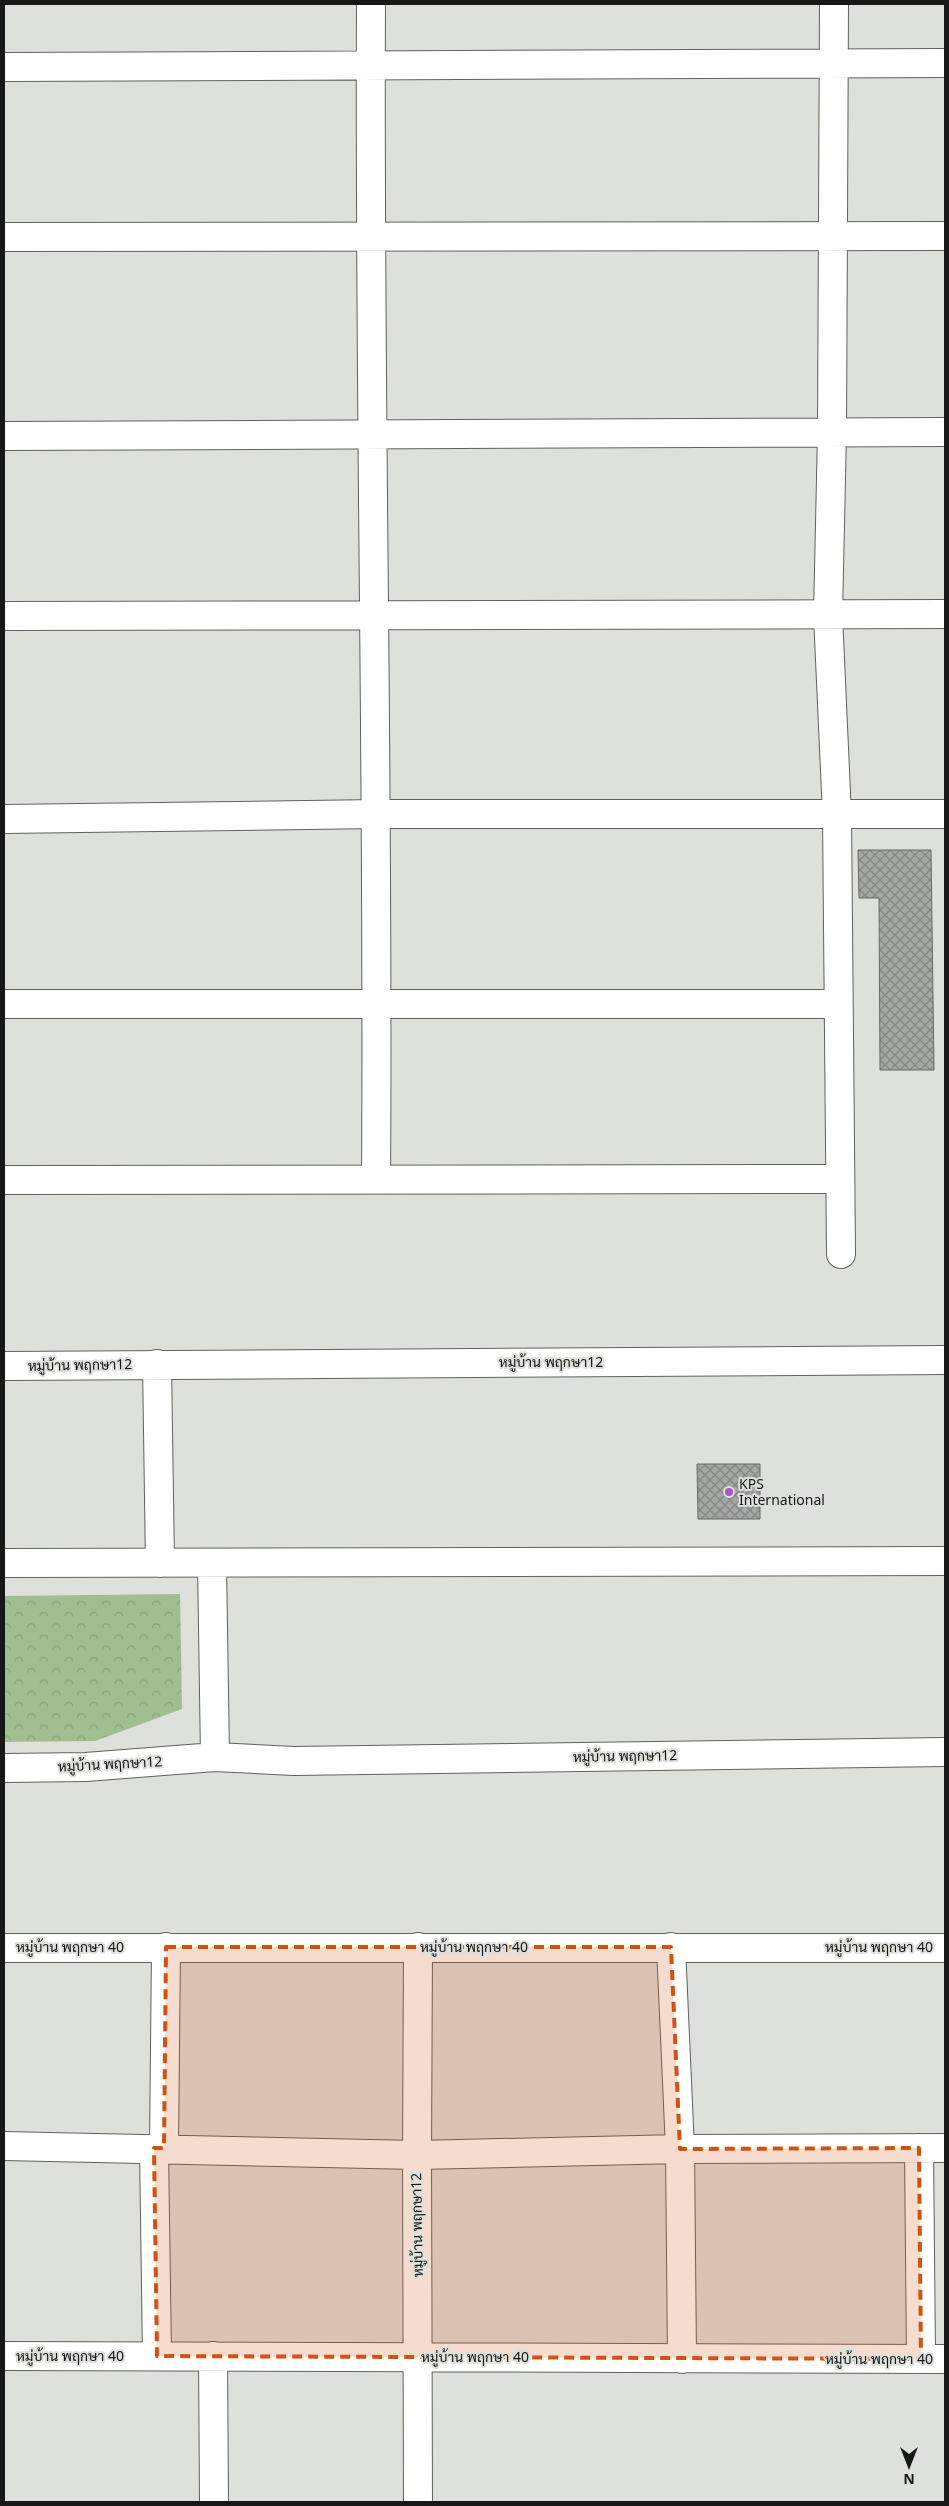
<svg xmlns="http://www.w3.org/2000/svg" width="949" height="2506" viewBox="0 0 949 2506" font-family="'Noto Sans',Sarabun,sans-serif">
	<defs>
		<pattern id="forest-crowns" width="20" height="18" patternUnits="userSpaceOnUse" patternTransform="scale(1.25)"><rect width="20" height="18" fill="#a1be90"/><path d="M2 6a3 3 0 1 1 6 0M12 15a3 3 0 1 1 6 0" fill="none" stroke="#8aa37b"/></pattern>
		<pattern id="building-cross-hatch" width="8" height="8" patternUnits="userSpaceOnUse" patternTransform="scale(1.25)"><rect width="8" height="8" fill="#a5a7a3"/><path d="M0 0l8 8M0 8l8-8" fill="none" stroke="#858784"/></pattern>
	</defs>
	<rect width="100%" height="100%" fill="#dde0db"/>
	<!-- forest -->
	<path fill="url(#forest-crowns)" d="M180,1594L182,1709L95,1741L4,1742V1596Z"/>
	<!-- building -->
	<path fill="url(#building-cross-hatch)" stroke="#676965" d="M858,850H931L934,1070H880L879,898H859Z
		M697,1464H760V1519H698Z"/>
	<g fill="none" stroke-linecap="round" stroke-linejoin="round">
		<defs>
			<path id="minor" d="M371,4C369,396 379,787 376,1179
				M834,4L832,433L828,615L837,815L841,1254
				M4,67L945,63
				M4,237L945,236
				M4,436L945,432
				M4,616L945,614
				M4,819L378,814H945
				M4,1004H838
				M4,1180L840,1179
				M157,1364L160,1563
				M4,1366L945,1360
				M4,1563L945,1561
				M212,1563L215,1757
				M4,1768L86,1767L215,1757L294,1761L945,1752
				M418,1947L417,2155L418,2502
				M671,1947L680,2149L682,2359
				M4,1948H945
				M4,2146L417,2155L680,2149L945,2148
				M154,2148L157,2356
				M164,2148L166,1947
				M919,2148L921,2359
				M4,2356L945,2359
				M213,2356L214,2502"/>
		</defs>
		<!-- minor casing -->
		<use href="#minor" stroke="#60625e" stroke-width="30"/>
		<!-- minor -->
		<use href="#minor" stroke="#fff" stroke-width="28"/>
	</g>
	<!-- marked area -->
	<path fill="#d3520d" fill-opacity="0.2" stroke="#d3520d" stroke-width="4" stroke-dasharray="10 6" stroke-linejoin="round" d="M166,1947H671L680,2149L919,2148L921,2359L157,2356L154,2148H164Z"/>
	<!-- markers -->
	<circle fill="#a556c7" stroke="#dde0db" stroke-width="2" cx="729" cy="1492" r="5"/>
	<g text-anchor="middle" stroke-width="4" stroke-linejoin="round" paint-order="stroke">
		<!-- street labels -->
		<g font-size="14" fill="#161716" stroke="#dde0db">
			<text x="551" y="1367">หมู่บ้าน พฤกษา12</text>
			<text transform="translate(80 1365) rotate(-1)" y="5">หมู่บ้าน พฤกษา12</text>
			<text transform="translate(625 1756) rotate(-1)" y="5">หมู่บ้าน พฤกษา12</text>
			<text transform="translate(110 1764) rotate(-3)" y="5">หมู่บ้าน พฤกษา12</text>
			<text x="70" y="1952">หมู่บ้าน พฤกษา 40</text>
			<text x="474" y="1952">หมู่บ้าน พฤกษา 40</text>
			<text x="879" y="1952">หมู่บ้าน พฤกษา 40</text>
			<text transform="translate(417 2225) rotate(-91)" y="5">หมู่บ้าน พฤกษา12</text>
			<text x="70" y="2361">หมู่บ้าน พฤกษา 40</text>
			<text x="475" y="2362">หมู่บ้าน พฤกษา 40</text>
			<text x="879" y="2364">หมู่บ้าน พฤกษา 40</text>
		</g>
		<!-- poi labels -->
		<g font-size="14" fill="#161716" stroke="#dde0db" text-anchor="start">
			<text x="739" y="1489">KPS<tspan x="739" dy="16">International</tspan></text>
		</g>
	</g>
	<!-- border -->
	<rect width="949" height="2506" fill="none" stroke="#161716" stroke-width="10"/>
	<!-- north arrow -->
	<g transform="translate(909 2466) rotate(180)" stroke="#dde0db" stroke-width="4" paint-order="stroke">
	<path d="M0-4L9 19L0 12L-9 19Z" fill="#161716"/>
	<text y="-8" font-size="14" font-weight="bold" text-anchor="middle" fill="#161716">N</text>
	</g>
</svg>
